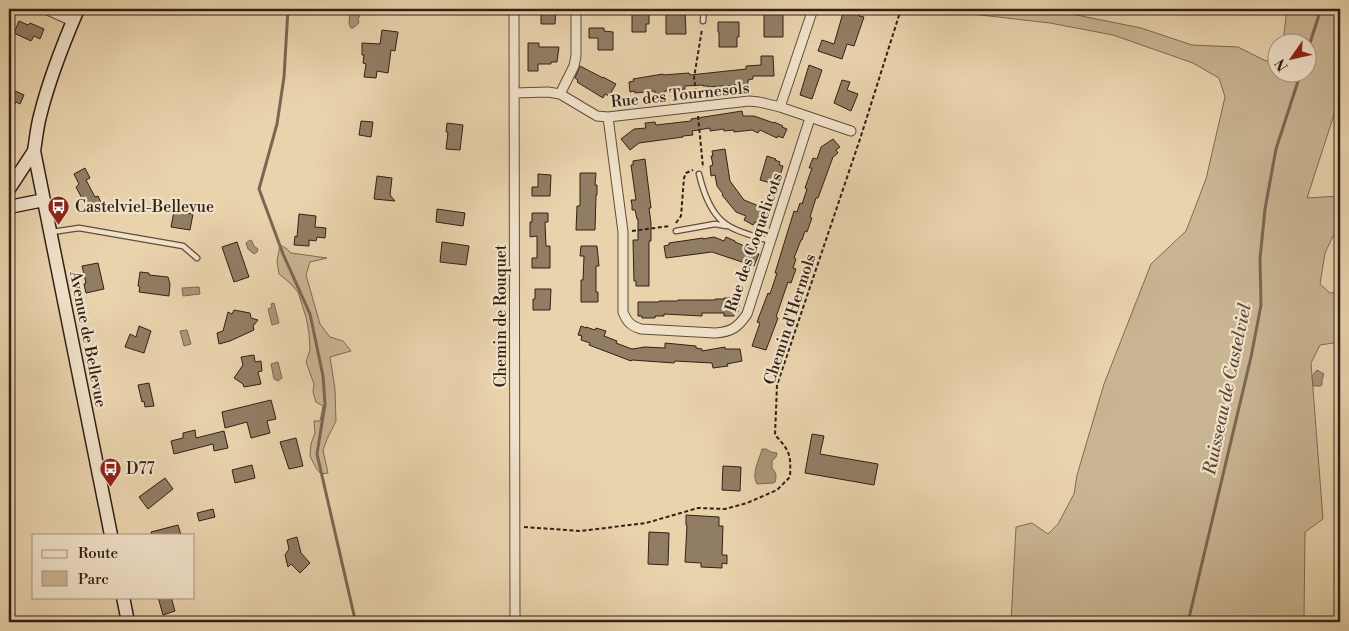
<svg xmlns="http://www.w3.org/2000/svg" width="1349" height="631" viewBox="0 0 1349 631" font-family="'Libre Bodoni',serif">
	<rect width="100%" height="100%" fill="#e9d3ad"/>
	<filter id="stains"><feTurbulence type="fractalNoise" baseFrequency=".004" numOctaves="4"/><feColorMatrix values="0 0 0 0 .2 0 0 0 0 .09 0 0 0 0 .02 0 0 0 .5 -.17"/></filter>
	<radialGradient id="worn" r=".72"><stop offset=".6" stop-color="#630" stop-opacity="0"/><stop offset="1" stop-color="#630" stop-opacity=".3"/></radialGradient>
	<!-- green -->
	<path fill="#cab593" stroke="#7e6a54" d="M928,9H1047L1141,28L1192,45L1238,47L1266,61L1276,59V72H1306V42H1283L1287,9H1340V96L1307,198L1340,196V233L1333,236L1325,253L1320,284L1330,293L1340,292V342L1320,345L1311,363L1323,519L1305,532L1304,618L1300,622H1011L1016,527L1032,523L1048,534L1058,524L1074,494L1077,475L1104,384L1151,264L1186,231L1206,179L1225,97L1219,78L1193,63L1113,35L1050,23Z
		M280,245L287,249L291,253L327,258L310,262L306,275L320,324L330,337L343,341L351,351L330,357L335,389L336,421L327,439L323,450L328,473L321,474L316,468L310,456L311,444L315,433L314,421H320L323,406L316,402L313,392L314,384L306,362L310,350L309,333L306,317L298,292L290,283L279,274L277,261Z"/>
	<!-- water -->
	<path fill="#ab9679" stroke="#7b6751" d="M350,9H357L360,16L358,19L359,23L353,28H351L349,24Z
		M250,240L252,241L254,246L258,249L257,252L254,254L248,249L246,243Z
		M199,287L200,294L183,296L182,288Z
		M274,303L279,323L272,325L268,309L272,307L271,304Z
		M187,330L191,344L184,346L180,331Z
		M278,362L282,378L278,381L274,379L271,364Z
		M1317,370L1324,374L1322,380V385L1321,386H1313L1312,376Z
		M762,449H766L771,452L777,453L776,457L772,461V468C776,473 777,475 775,482L773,483L757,484C751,474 759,461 762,449Z"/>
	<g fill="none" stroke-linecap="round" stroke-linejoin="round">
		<!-- stream -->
		<path stroke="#7b6751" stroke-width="3" d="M288,9L284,77L277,124L259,189L283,254L310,314L323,376L325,404L317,454L354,615L357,622
			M1306,55L1321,9
			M1188,622L1251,357L1261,305L1260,259L1265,209L1276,149L1301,72"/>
	</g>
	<!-- building -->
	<path fill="#917d64" stroke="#322015" d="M541,9H556L555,24H541Z
		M847,9H861L859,16L864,17L854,46L847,44L842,59L818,51L822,40L834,44L843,13L845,14Z
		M666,10H685L686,34H666Z
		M632,11H649V24H646V32H632Z
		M764,13L783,14V37H764Z
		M19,21L28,25L30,23L44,29L40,39L34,36L31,41L14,33Z
		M718,22H739V37H737V47H719V32H718Z
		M589,28H604V31L613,32V50H598V38H589Z
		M382,30L398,32L395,51L391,50L388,73L377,71L376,78L364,77L366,64L363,63L364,55H362V43L380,44Z
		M528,43H539V47H559L557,62H551V64H538V71H528Z
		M761,56H773L774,76H753V79L748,80V84L708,87V86H703V85L685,86V89L665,91V93L655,94V91L635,93V91L630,92L629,82L634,81L633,79L663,74V75L689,73L690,75L746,69V66L761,65Z
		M809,65L822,70L812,99L800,95Z
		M580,66L603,78V77L616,84L609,96L605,94L603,98L577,82L578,80L575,78Z
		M842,80L850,82L847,90L858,94L851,111L834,103Z
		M9,88L24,95L20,104L16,102L9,117Z
		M742,111L743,116H754L774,123V122L783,126L782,127L787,129L783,138L778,136L777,138L760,130L758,133L752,130L734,132V130L724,131V129L710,131V128L692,131L693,135L683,136V137L639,143L630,150L621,139L634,129L646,128L645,123L655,122L656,125L691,121V119Z
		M361,121L373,122L371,137L359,135Z
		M447,123L463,125L460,150L446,149L448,132H446Z
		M833,139L840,147L836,150L838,153L833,157L818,198H816L810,217L812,218L807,232L805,231L802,240H801L794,258L796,259L793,268L796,269L791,283L788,282L776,317L778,318L766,350L752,346L760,323L757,322L768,293L770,294L777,273H775L794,211L797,212L800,203L802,204L807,189L805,188L812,168H809L813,158L817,159L821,147Z
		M725,149L730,181L744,200L761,207L760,209L769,213L763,226L755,222L753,225L744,220L746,216L736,212L722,195L723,194L717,186L715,175L711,176L710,166L713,165L711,156H713L712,151Z
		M767,156L776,159L775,160L780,162L779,165L783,166L780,176L777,175L774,184L760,180Z
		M645,159L651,208H649L651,223V241H649V286H636V281H634L633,240H638V219H637L635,210H632V205L631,200H636L631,165H633V161Z
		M85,168L90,178L86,180L95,197L98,196L102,205L89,212L76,187L79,184L74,174Z
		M580,173H596L595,185H597V195H596L595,230H576L577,206H580Z
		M538,174L551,175L550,196H532V187H538Z
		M377,176L392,178L390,195L395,201L374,199Z
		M437,209L465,213L463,226L436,222Z
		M174,211L193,214L190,230L171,227Z
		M532,213H548V222H545L546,246H550V268H532V258H537V236L530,237V222H532Z
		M299,214L316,216L315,227L326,228L325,238L317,237L316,241L309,240V246L294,245L295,236L297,237Z
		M714,237L724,241L726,237L735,241V242L754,250L753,252L759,254L754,266L712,252L666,258L664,246L669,245V243L703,238V239Z
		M237,242L249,277L234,282L222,247Z
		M442,242L469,246L466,265L440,262Z
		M581,246H597L599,266H596V292H598V302H581V280H583L584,256H580Z
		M98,263L104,289L86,293L84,284L86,283L82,266Z
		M140,272L149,273V275L168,277L170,284L169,296L139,292L140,287L138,286Z
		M535,289H551L550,310H533V299H535Z
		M724,298H739V307H737L738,312H734V316H724V313H702V316L664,314V316H655V318H642V316H638V302H659V301H677L678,300H715V299H724Z
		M234,310L250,313L251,318L258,320L253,326L254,330L230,341L219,344L217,333L223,331L228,312L232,314Z
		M139,326L151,331L144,353L125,347L130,334L136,337Z
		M581,326L586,328V327L595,330L596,328L606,331L604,336L617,341L616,343L632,349L645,347L665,348V343L696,346V348L702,349V351L725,347V349H740L742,361L727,364L728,366L713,368L712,363L675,361L674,363L632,360L631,361L589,345L590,343L581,340L582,336L578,335Z
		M254,355L255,362L261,361L262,371L258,372L261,384L244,387L243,384L234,378L243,365L241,357Z
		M149,383L154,406L145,407L144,401L142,402L138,385Z
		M271,400L276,419L267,421L270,433L251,438L247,422L225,428L222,412Z
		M195,430L196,438L224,431L228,448L214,451L213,444L174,454L171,441L183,438V433Z
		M812,434L824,436L820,454L878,464L874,485L805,473Z
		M296,438L303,466L289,469L280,442Z
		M252,465L255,478L235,483L232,470Z
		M723,466L741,467L740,491L722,490Z
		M165,478L173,489L148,509L139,497Z
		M213,509L215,517L199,521L197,513Z
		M686,515L719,517V526H723L722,555H727V564L722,563V568L701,567V563L685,562L687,525H686Z
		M178,525L181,535H152L151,532Z
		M649,532L669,533L668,565L648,564Z
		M297,537L301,553L310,563L300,573L291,564L288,567L285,555L289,549L287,540Z
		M158,597H171L175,611L163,615Z"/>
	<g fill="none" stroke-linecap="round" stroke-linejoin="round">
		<defs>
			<path id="lane" d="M703,21L704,9
				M699,174C703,191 709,210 723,222C735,232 755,236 770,241
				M676,231L715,224L726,226
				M52,232L79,228L183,246L197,258"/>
			<path id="street" d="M45,9L72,21
				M514,9L515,622
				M515,93L548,92L560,94L597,116L608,117L749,101L759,102L780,107L851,131
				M560,94L574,66L576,56V9
				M780,107L813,9
				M608,117L623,232V312C627,322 631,326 641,329L715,333C732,332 738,327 747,314L810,118"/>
			<path id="secondary" d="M78,9C63,44 49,79 40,116C37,127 36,139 34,151L111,535
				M9,189L34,151
				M9,207L44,200
				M123,597L128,622"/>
		</defs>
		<!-- lane casing -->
		<use href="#lane" stroke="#604d3b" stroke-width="7"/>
		<!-- street casing -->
		<use href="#street" stroke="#604d3b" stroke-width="11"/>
		<!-- secondary casing -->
		<use href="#secondary" stroke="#322015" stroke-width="15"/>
		<!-- path -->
		<path stroke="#322015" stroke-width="2" stroke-dasharray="4 2.5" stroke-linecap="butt" d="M697,99L694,78L702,29
			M698,116L703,167H702
			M676,223L681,216L684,178L686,173L693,170
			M632,231L670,226
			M524,527L581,531L646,523L698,508L725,509L747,503L777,490L790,477C791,454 790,451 775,435L777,385L861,136L901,9"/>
		<!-- lane -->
		<use href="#lane" stroke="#f1e2ca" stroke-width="4.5"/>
		<!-- street -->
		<use href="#street" stroke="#f1e2ca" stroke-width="9"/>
		<!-- secondary -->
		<use href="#secondary" stroke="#f1e2ca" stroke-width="12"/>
	</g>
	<!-- icons -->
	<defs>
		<symbol id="bus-pin" viewBox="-11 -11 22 30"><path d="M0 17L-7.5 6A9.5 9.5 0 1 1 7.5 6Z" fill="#8f2418" stroke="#f1e2ca"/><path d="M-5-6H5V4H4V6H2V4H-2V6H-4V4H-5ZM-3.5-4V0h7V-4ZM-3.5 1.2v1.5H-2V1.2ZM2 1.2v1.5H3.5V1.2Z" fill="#fff"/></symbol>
	</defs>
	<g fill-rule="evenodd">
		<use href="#bus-pin" x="46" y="194" width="25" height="34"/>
		<use href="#bus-pin" x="98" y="456" width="25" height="34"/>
	</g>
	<g text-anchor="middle" stroke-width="4.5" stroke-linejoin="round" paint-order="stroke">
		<!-- street labels -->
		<g font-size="16" fill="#322015" stroke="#f1e2ca">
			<text transform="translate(680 94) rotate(-6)" y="6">Rue des Tournesols</text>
			<text transform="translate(753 242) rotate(-71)" y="6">Rue des Coquelicots</text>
			<text transform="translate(500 316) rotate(-90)" y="6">Chemin de Rouquet</text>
			<text transform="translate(789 319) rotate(-72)" y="6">Chemin d'Hermols</text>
			<text transform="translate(89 339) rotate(79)" y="6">Avenue de Bellevue</text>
		</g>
		<!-- poi labels -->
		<g font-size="16" fill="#322015" stroke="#f1e2ca" text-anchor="start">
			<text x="75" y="212">Castelviel-Bellevue</text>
			<text x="126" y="474">D77</text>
		</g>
		<!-- water labels -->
		<g font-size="18" font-style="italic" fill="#5c4938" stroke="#f1e2ca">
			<text transform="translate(1227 389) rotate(-78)" y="6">Ruisseau de Castelviel</text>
		</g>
	</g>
	<!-- margin -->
	<rect width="1349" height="631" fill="none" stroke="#e9d3ad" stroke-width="30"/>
	<rect x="10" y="10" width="1329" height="611" fill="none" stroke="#322015" stroke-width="2.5"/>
	<rect x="15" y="15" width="1319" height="601" fill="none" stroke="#322015"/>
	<!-- legend -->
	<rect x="32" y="534" width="162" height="65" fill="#f1e2ca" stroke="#a59482"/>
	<rect x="42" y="550" width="25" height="8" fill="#f1e2ca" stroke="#a59482"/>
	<text x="78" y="558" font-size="15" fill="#322015">Route</text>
	<rect x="42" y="571" width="25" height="15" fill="#cab593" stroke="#a59482"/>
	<text x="78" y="584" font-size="15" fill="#322015">Parc</text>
	<!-- north arrow -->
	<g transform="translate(1292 58) rotate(236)"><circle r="24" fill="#f1e2ca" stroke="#a59482"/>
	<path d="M0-4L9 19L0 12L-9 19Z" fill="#8f2418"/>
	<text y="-8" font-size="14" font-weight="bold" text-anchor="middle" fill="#322015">N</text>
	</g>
	<rect width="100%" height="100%" filter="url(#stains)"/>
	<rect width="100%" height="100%" fill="url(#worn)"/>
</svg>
